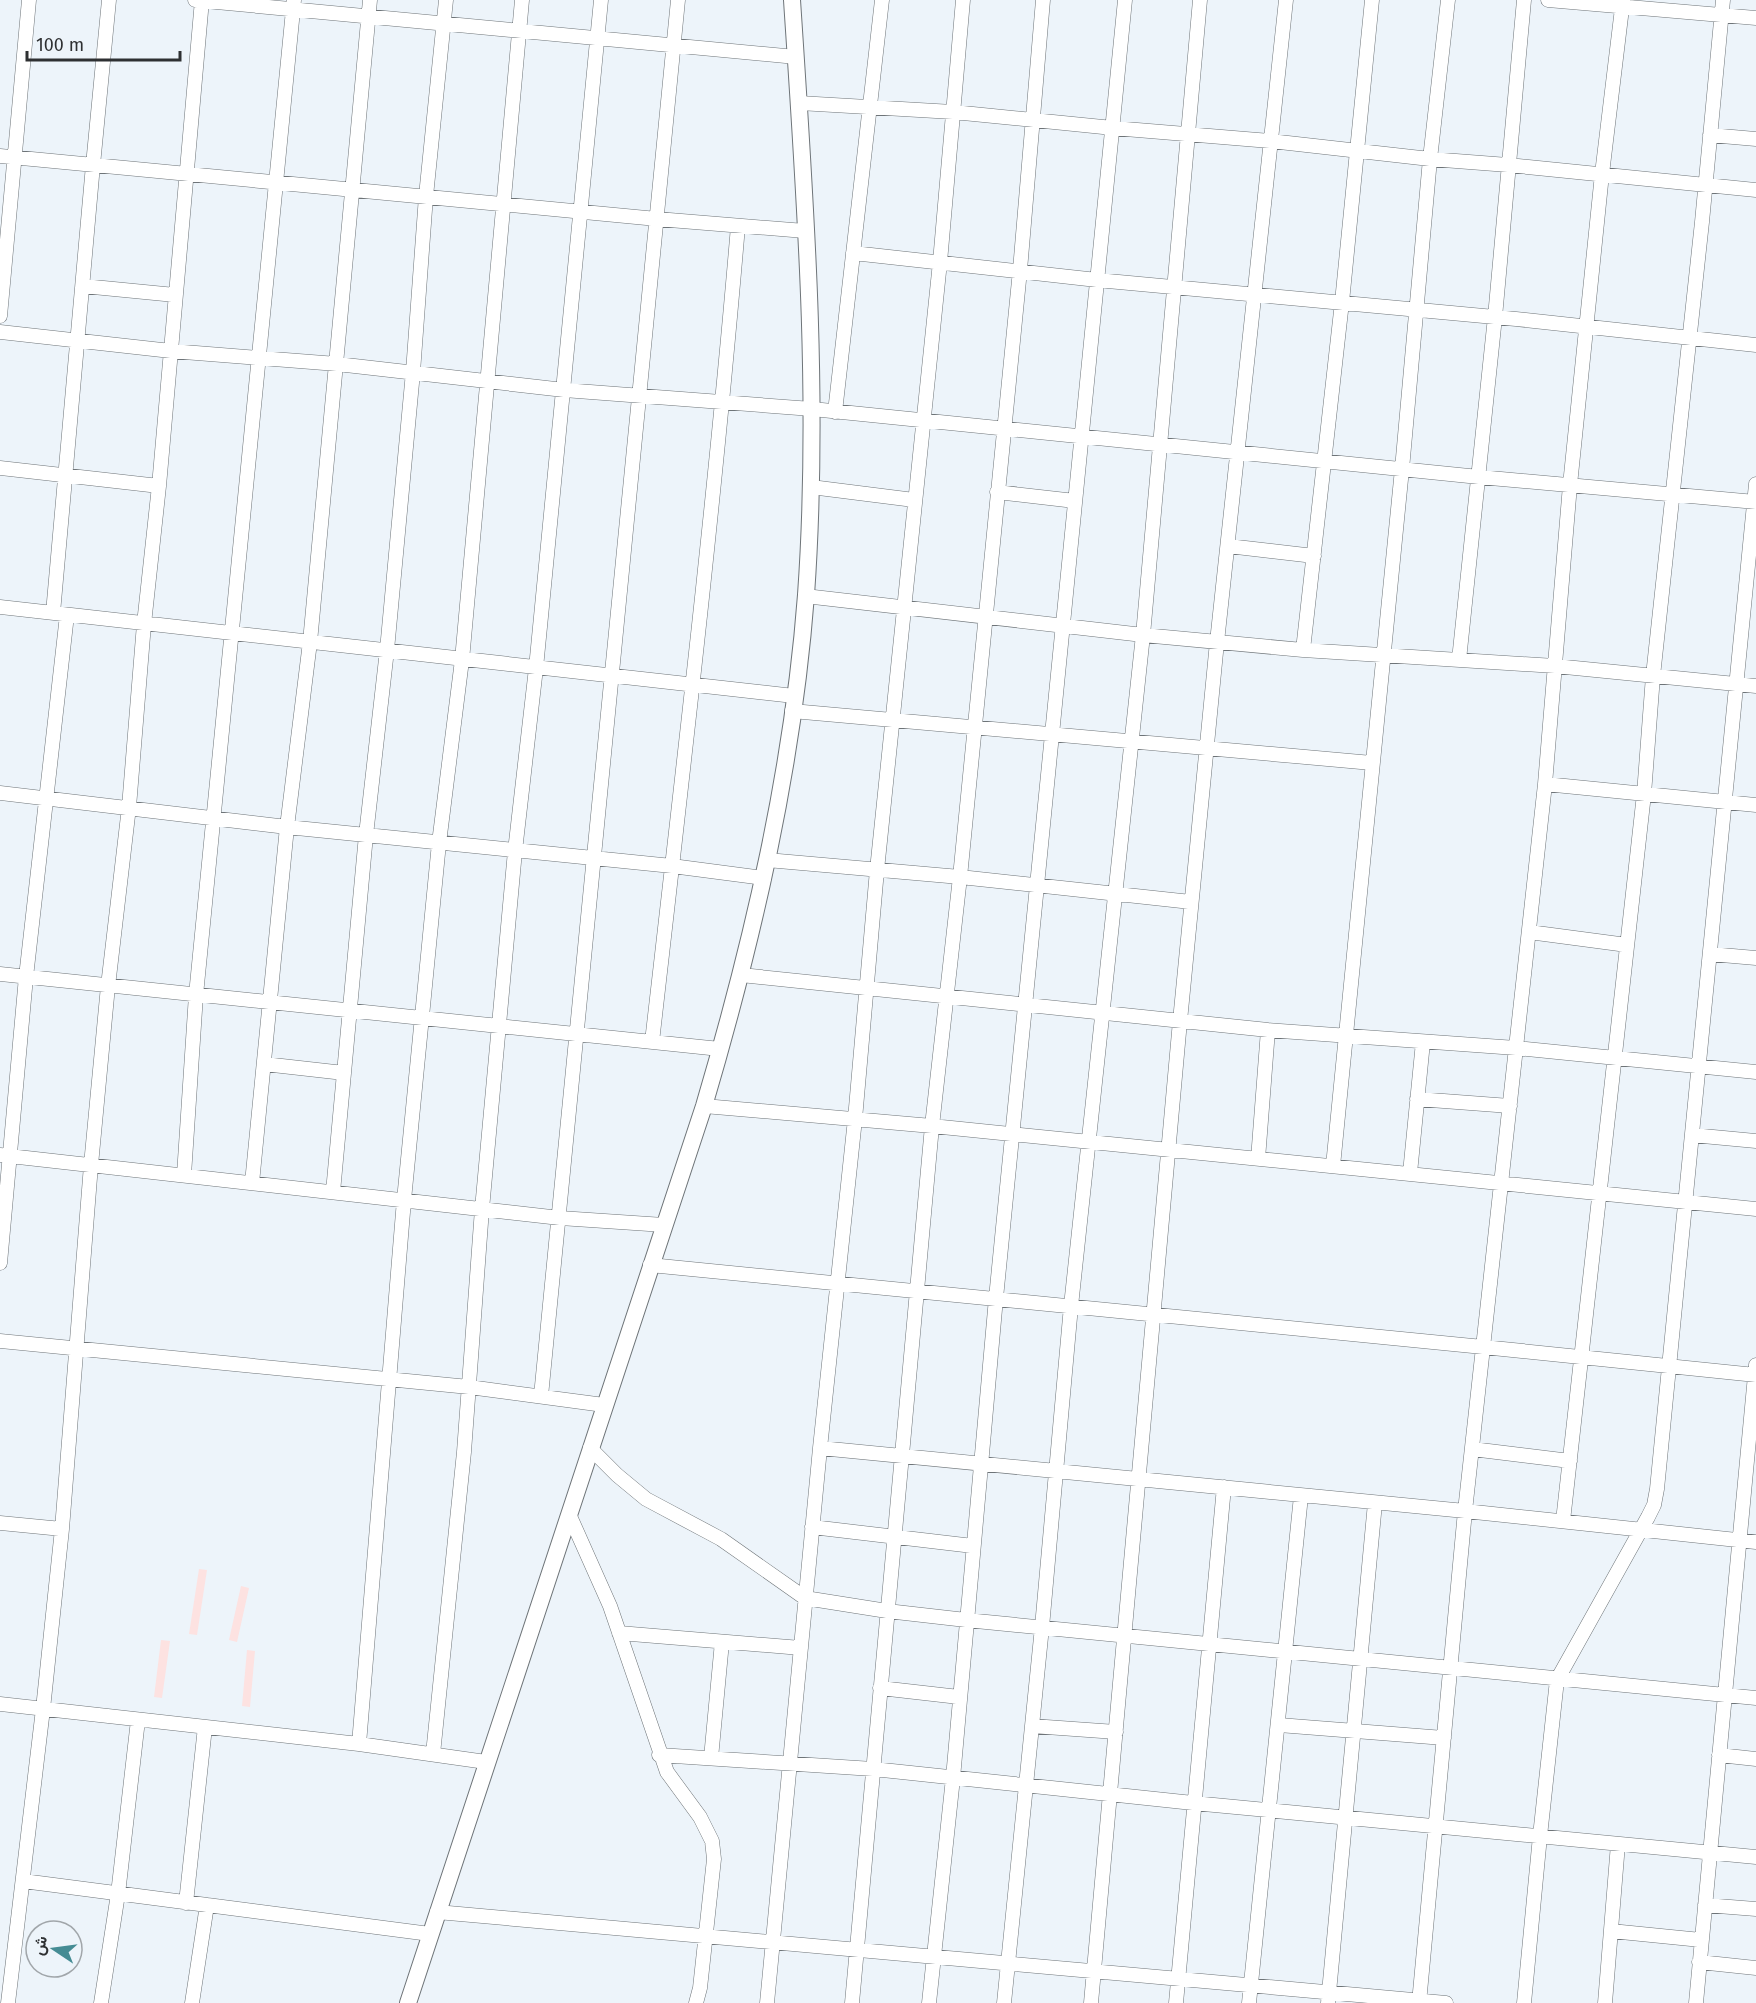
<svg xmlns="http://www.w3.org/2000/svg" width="1756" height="2003" viewBox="0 0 1756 2003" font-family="'Fira Sans',Vazirmatn,sans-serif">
	<rect width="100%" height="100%" fill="#edf4fa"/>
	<!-- education -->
	<path fill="#fde2e1" d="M199,1569L207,1570L197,1635L189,1634Z
		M241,1586L249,1588L237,1642L229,1640Z
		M161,1640L170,1641L162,1698L154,1697Z
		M247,1650L255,1651L250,1707L242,1706Z"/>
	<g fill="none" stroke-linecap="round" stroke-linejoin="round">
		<defs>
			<path id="minor" d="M195,0L796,57
				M1548,0L1756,18
				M799,103L953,112L1113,128L1270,141L1430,159L1508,165L1756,190
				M1710,135L1756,139
				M0,156L657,219L805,231
				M853,253L1097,280L1516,319L1756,345
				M83,286L175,295
				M0,316L29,0
				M0,332L171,351L337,364L564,390L812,409L1479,477L1756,502
				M835,412L882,0
				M0,468L159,486
				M811,487L914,500
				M997,492L1075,501
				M1228,546L1314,556
				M805,596L1143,635L1303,650L1555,666L1756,686
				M0,607L794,696
				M53,613L93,165L109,0
				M1303,650L1342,302L1372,0
				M1459,660L1495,317L1524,0
				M792,711L1372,763
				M1545,784L1756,805
				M0,793L287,827L672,866L764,878
				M767,860L960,877L1191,902
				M1529,932L1627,945
				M1710,954L1756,958
				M0,974L720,1049
				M741,975L1268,1030L1516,1048L1756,1072
				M652,1042C683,770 715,499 738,226
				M264,1064L344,1073
				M1417,1099L1510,1106
				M704,1106L932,1126L1756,1209
				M1692,1135L1756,1141
				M0,1155L560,1218L664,1225
				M1258,1159L1268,1030
				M1333,1166L1402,469L1430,159L1448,0
				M1410,1173L1423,1042
				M184,1175L196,995L294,0
				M252,1183L287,827L310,642L370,0
				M333,1192L366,835L387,650L413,372L426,196L446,0
				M0,1263L26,977L67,615
				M650,1265L1483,1347L1756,1375
				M0,1341L469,1387L604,1405
				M541,1396L678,0
				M590,1448L617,1475L646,1499L721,1539L805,1598L887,1611L966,1620L1756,1698
				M820,1448L1465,1511L1756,1542
				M1472,1449L1570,1461
				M569,1514L610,1606L667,1772L700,1817L712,1841L714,1859L700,1988L696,2003
				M1563,1521L1644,794L1653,676L1702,222L1723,0
				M0,1523L62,1529
				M812,1527L973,1546
				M619,1633L801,1648
				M880,1688L959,1697
				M0,1704L359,1744L486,1762
				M1279,1725L1444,1738
				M1032,1726L1116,1732
				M359,1744L404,1200L439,843L462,660L522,0
				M433,1754L464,1452L482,1209L515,851L536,668L601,0
				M659,1755L873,1769L1193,1803L1756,1857
				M1719,1755L1756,1759
				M711,1758L722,1642
				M23,1881L430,1934
				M186,1903L205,1727
				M1705,1905L1756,1909
				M437,1912L1446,2003
				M1611,1931L1701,1940
				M1699,1962L1756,1968
				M8,2003L43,1709L62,1529L91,1165L108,986L129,807L144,624L159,486L202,0
				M101,2003L118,1894L138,1720
				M192,2003L207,1905
				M767,2003L820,1448L855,1119L877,870L940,262L963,0
				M852,2003L932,1126L960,877L1020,270L1043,0
				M929,2003L953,1778L996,1298L1125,0
				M1004,2003L1042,1627L1071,1306L1143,635L1200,0
				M1091,2003L1180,1021L1217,642L1286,0
				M1176,2003L1224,1487
				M1249,2003L1301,1496
				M1328,2003L1375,1503
				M1419,2003L1465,1511L1545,784L1570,485L1602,174L1623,0
				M1524,2003L1540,1836L1557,1680L1648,1517L1654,1505L1657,1489L1756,484
				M1605,2003L1618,1844
				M1696,2003L1756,1365"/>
			<path id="major" d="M408,2003L704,1106C753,940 793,768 806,595C820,397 805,198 792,0"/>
		</defs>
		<!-- minor casing -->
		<use href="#minor" stroke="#6e7478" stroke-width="15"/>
		<!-- major casing -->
		<use href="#major" stroke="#6e7478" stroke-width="18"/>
		<!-- minor -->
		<use href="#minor" stroke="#fff" stroke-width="14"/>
		<!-- major -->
		<use href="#major" stroke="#fff" stroke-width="16"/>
	</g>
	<!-- north arrow -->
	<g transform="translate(54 1949) rotate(283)"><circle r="28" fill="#edf4fa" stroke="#a1a6aa" stroke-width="1.5"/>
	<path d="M0-4.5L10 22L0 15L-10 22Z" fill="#458c94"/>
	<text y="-9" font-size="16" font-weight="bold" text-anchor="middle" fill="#2e3032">ش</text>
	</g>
	<!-- scale -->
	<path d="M27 51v9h153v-9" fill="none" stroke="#2e3032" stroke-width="3"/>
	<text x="36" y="51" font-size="18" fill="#2e3032" stroke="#edf4fa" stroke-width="4.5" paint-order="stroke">100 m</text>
</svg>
